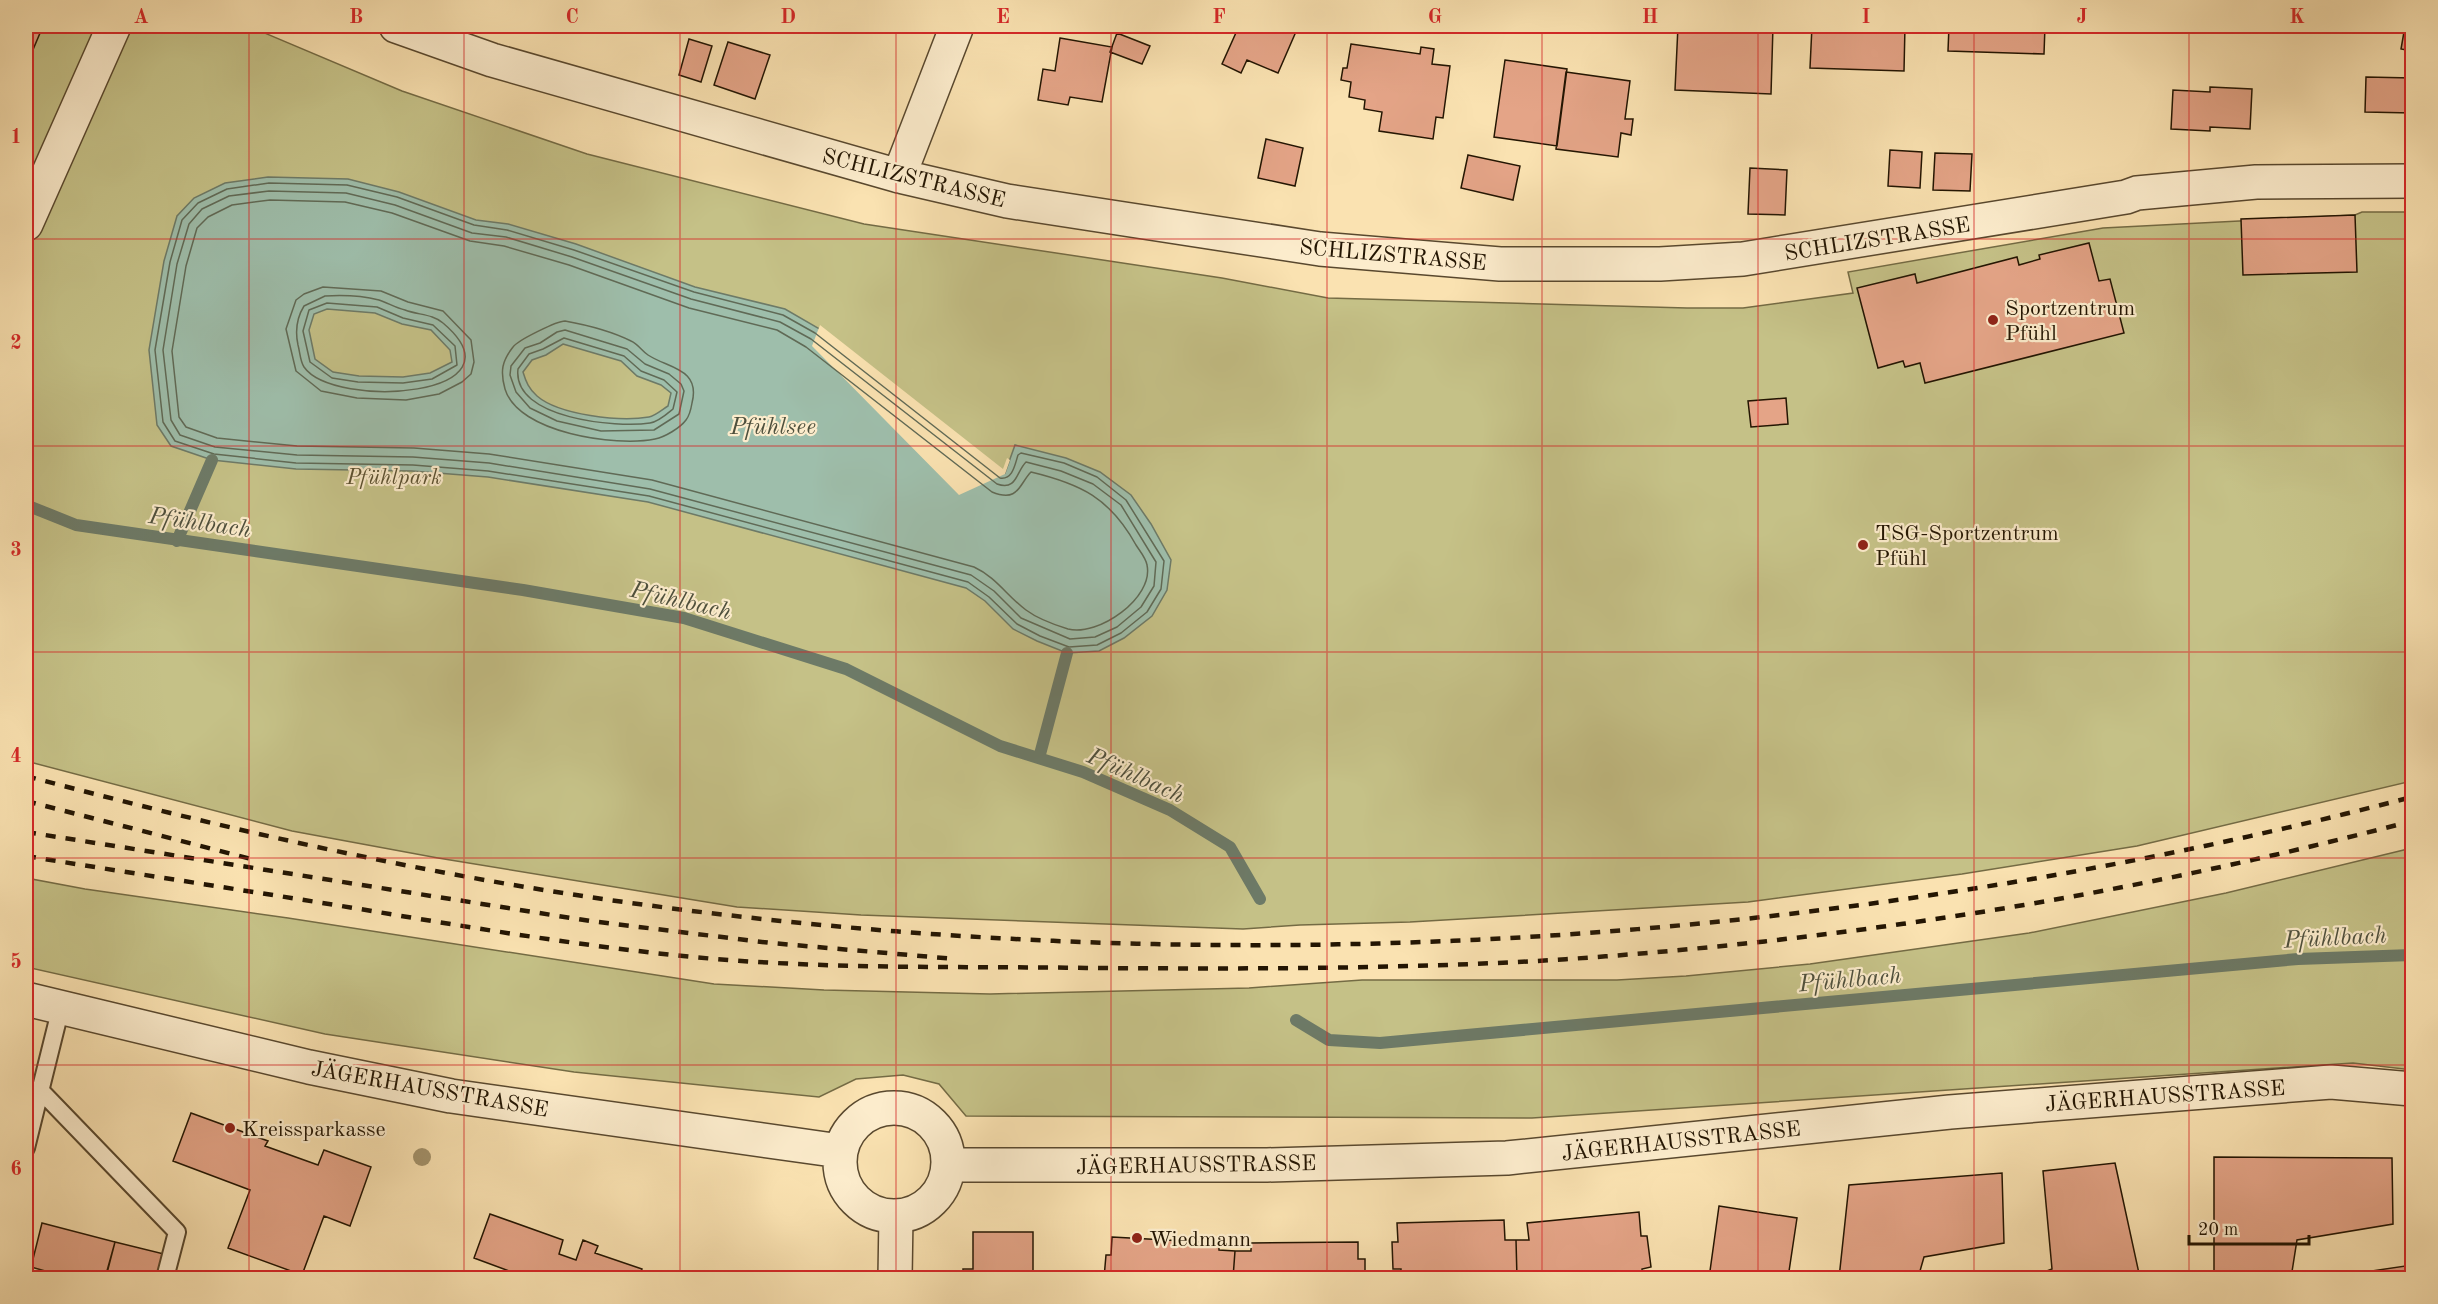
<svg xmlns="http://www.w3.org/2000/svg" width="2438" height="1304" viewBox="0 0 2438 1304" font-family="'Old Standard TT',serif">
	<rect width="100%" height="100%" fill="#fae2b1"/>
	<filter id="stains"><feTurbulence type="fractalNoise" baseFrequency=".00333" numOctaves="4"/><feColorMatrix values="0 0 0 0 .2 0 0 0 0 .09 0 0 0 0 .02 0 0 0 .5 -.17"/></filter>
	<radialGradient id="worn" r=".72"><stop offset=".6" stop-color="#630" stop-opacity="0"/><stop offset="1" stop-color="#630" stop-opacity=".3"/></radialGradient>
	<!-- green -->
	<path fill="#c5c187" stroke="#746b44" stroke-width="1.5" d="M26,26H248L402,91L587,154L864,224L1222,278L1328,298L1687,308H1743L1853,293L1848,272L2103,228L2355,215L2362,212H2412V781L2137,846L1962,874L1748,902L1410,922L1300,925L1243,929L861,915L737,907L438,858L292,831L26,761Z
		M2412,848V1070L2353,1063L1532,1118L966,1116L939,1084L903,1075L856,1079L819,1097L574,1072L325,1034L26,967V878L85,889L288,918L714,984L824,990L990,994L1249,988L1362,980H1617L1686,976L1810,964L2029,933L2226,893Z"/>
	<!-- water -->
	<path fill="#9ebeab" stroke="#6d7a67" stroke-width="1.5" fill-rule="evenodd" d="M268,177L348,179L399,192L476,220L508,224L576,244L695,287L785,309L818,328L1005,473L1015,445L1066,458L1100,472L1131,495L1151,524L1171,560L1167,590L1152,616L1124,638L1099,651L1067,653L1037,641L1013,629L985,601L966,588L648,502L488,477L412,471L296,469L212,460L171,446L157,425L149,350L164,261L177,216L194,198L225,183ZM327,309L375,313L402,324L431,330L450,350L452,362L430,373L403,377L359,376L333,372L315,359L309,330L314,314ZM563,344L621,361L637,376L661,385L671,393L668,406C663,409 655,416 649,417C620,422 559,415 537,396C529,389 526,382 523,372L532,360L546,355Z"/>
	<!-- pier -->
	<path fill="#fae2b1" d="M820,325L1003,469L1007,458L1010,460L1005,474L959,495L812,346Z"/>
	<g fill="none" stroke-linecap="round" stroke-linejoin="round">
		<!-- shore -->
		<path stroke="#606a56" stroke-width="1.5" d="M269,183L347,185L397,197L474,225L507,230L574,250L694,292L783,315L815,333L1000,478C1013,480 1015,464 1018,455L1021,453L1064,463L1097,477L1126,500L1164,561L1161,589L1147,612L1121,633L1097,645L1069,647L1040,636L1017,624L989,597L968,582L649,496L488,471L413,465L296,463L214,454L175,441L163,422L155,350L170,262L182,220L198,203L227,189Z
			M269,191L346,193L395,205L472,233L506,237L572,257L691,299L780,322L811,339L997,484C1017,491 1016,472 1026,462L1061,471L1093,484L1121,505L1156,562L1154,586L1141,607L1117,627L1095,637L1070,639L1021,618L994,591L971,575L650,489L489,463L413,457L297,455L215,447L180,435L171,420L163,350L177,264L189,224L202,209L229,196Z
			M270,200L345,202L392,213L470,241L504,246L569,265L689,308L777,330L806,347L992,492C1019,503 1019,484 1031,472C1081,484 1110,498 1136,545C1139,550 1146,558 1147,565C1154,598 1098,637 1068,629C1055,625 1038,619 1026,610C1008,597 996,577 974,567L652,480L489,454L414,448L297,446L217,438L186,427L179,417L172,351L186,266L197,228L208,217L232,205Z
			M323,287L381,291L408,302L443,311L471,340L474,362L471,374L462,382L439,394L406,400L357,398L321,391L296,371L286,329L296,300L304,294Z
			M325,296C341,295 363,296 379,300C388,303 396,308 405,310C418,315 433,314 443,323C530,397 334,410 304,367C300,361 300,352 298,345C295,331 296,319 304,306Z
			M327,303L377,307L403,318L433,325L455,346L457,365L432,379L403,383L358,382L332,378L310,362L303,331L309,310Z
			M565,321C587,325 611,331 631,341C638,344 642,351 648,355C667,368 701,368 692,403C691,409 690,415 686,420C680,428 665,437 655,439C616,447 518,433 505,389C500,371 502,361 513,347C518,340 557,321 565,321Z
			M565,330L627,349L645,364L669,374L681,384L684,391L679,414L654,430L601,431L557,421L530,408L516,392L510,375L511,366L525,348L540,343L557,332Z
			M564,338L624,356L641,371L664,380L677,392L673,409C667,414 658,422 650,423C617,428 512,419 518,369L529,354L543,349Z"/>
		<!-- stream -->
		<path stroke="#6d7a67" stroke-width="12" d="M26,505L76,525L523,590L684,618L846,669L1000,746L1083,772L1170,810L1230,847L1260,899
			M177,541L212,460
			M1039,758L1067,653
			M1296,1020L1329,1040L1380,1043L2298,959L2412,955"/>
	</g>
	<!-- building -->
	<path fill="#e4a487" stroke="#231502" stroke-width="1.5" d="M26,26H43L29,59L26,57Z
		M1239,26L1298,27L1278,73L1247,60L1241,73L1222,64Z
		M1678,26H1773L1771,94L1675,90Z
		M1812,26H1905L1904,71L1810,68Z
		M1949,26H2045L2044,54L1948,51Z
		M2405,26H2412V51L2401,49Z
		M1117,33L1150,46L1142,64L1110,52Z
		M1060,38L1112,47L1102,102L1070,97L1068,105L1038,100L1043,69L1055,71Z
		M689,39L712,46L701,82L679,75Z
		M728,42L770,55L755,99L714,85Z
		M1351,44L1420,54L1421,47L1434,49L1432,64L1450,66L1443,118L1436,117L1433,139L1379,131L1382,112L1364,109L1365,100L1349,97L1351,82L1341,80L1343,68H1347Z
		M1505,60L1567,69L1557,146L1494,137Z
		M1566,72L1630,81L1625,119H1633L1631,135L1621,133L1618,157L1556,149Z
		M2366,77L2412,78V113L2365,112Z
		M2210,87L2252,89L2250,129L2210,127V131L2171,129L2173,90L2210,92Z
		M1266,139L1303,148L1295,186L1258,178Z
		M1890,150L1922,152L1920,188L1888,186Z
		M1935,153L1972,154L1970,191L1933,190Z
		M1468,155L1520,166L1513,200L1461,188Z
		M1750,168L1787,170L1785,215L1748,214Z
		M2355,215L2357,272L2243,275L2241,219Z
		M2089,243L2099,281L2110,279L2124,333L1925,383L1920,363L1905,367L1903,361L1878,368L1857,288L1915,274L1917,283L2017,257L2019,265L2040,259L2039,255Z
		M1786,398L1788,424L1751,427L1748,401Z
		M191,1113L268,1141L265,1146L318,1165L324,1150L371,1167L350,1226L324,1216L302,1275L228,1248L250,1190L173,1161Z
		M2214,1157L2392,1158L2393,1224L2297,1240L2291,1278H2214Z
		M2115,1163L2140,1278H2028L2052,1269L2043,1171Z
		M2002,1173L2004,1243L1924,1257L1918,1278H1839L1849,1185Z
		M1719,1206L1797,1218L1788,1278H1752L1710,1271Z
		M1639,1212L1641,1236H1647L1651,1267L1642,1269L1643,1278H1517L1516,1240H1529L1527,1223Z
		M490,1214L563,1240L559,1254L576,1260L583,1240L598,1246L595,1253L642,1269L639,1278H528L474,1258Z
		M1504,1220L1505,1240H1516L1517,1278H1401V1269H1393L1392,1242H1398L1397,1223Z
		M42,1223L115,1242L105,1278H54L56,1274L31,1267Z
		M973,1232H1033V1278H963V1269H973Z
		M1112,1237L1219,1243V1250L1235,1251L1233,1278H1104L1106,1255H1111Z
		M115,1242L164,1254L158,1278H125L107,1273Z
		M1358,1242V1259H1365V1278H1233L1235,1251H1251V1243Z
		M2412,1265V1278H2359L2358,1273Z"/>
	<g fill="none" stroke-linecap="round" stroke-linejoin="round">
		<defs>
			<path id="service" d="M40,1090L177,1232L165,1278
				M26,1148L61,1007"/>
			<path id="minor" d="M396,26L492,60L899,176L1007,201L1320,249L1500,264H1660L1743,259L2126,197L2137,193L2256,182L2412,181
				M899,176L957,26
				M26,224L114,26"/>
			<path id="tertiary" d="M26,999L309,1067L451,1096L840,1151
				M840 1162a54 54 0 1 1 108 0a54 54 0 1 1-108 0Z
				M948,1165H1267L1507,1158L1950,1112L2331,1082L2412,1089
				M895,1278L896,1216"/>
		</defs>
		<!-- service casing -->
		<use href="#service" stroke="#59482e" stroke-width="20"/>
		<!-- minor casing -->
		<use href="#minor" stroke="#59482e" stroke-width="36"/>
		<!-- tertiary casing -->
		<use href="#tertiary" stroke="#59482e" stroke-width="36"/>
		<!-- service -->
		<use href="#service" stroke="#fceccc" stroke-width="16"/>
		<!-- minor -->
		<use href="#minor" stroke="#fceccc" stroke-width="33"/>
		<!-- tertiary -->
		<use href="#tertiary" stroke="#fceccc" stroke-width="33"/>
		<!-- rail -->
		<path stroke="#231502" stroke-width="4.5" stroke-dasharray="10 10" stroke-linecap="butt" d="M26,776C225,829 426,875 631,903C1224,984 1834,948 2412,797
			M26,801L255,860
			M26,832L590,921L771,943L955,959
			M26,856C137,874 249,891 360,909C467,927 575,945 683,956C820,970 957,966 1094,968C1248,969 1401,969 1554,960C1844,941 2132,895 2412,821"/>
	</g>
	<!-- trees -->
	<circle fill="#a3926b" cx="422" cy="1157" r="9"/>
	<!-- grid -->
	<path fill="none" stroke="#d62828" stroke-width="1.5" stroke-opacity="0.55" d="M249,26V1278M464,26V1278M680,26V1278M896,26V1278M1111,26V1278M1327,26V1278M1542,26V1278M1758,26V1278M1974,26V1278M2189,26V1278M26,239H2412M26,446H2412M26,652H2412M26,858H2412M26,1065H2412"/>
	<!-- markers -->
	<g fill="#8f2418" stroke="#fceccc" stroke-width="2">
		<circle cx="1993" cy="320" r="6"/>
		<circle cx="1863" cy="545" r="6"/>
		<circle cx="230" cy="1128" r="6"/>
		<circle cx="1137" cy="1238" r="6"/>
	</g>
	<g text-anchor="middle" stroke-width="4.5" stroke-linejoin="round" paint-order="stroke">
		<!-- street labels -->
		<g font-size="22" fill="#231502" stroke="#fceccc">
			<text transform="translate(914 177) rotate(14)" y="8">SCHLIZSTRASSE</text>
			<text transform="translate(1877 238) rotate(-9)" y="8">SCHLIZSTRASSE</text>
			<text transform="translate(1393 254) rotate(5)" y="8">SCHLIZSTRASSE</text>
			<text transform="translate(430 1088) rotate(10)" y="8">JÄGERHAUSSTRASSE</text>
			<text transform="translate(2165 1095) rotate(-4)" y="8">JÄGERHAUSSTRASSE</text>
			<text transform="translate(1681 1140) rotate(-6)" y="8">JÄGERHAUSSTRASSE</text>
			<text transform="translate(1196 1164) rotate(-1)" y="8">JÄGERHAUSSTRASSE</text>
		</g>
		<!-- poi labels -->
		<g font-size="22" fill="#231502" stroke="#fceccc" text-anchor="start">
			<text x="2005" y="315">Sportzentrum<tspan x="2005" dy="25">Pfühl</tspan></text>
			<text x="1875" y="540">TSG-Sportzentrum<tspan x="1875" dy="25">Pfühl</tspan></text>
			<text x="242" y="1136">Kreissparkasse</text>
			<text x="1149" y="1246">Wiedmann</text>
		</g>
		<!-- park labels -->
		<g font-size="22" font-style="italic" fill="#5c5131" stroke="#fceccc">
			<text x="394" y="484">Pfühlpark</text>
		</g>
		<!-- water labels -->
		<g font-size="24" font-style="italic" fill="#4e503d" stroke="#fceccc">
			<text x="773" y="434">Pfühlsee</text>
			<text transform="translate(200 522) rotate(8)" y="8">Pfühlbach</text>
			<text transform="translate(681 600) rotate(13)" y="8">Pfühlbach</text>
			<text transform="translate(1136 775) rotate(24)" y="8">Pfühlbach</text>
			<text transform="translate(2335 937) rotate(-3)" y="8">Pfühlbach</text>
			<text transform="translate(1850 979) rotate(-5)" y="8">Pfühlbach</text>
		</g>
	</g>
	<!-- margin -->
	<rect width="2438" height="1304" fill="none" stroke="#fae2b1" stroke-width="66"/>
	<!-- scale -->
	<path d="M2189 1235v9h120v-9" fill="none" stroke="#231502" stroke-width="3"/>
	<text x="2198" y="1235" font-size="18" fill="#231502" stroke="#fceccc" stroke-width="4.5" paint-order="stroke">20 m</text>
	<rect x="33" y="33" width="2372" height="1238" fill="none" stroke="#d62828" stroke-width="2"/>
	<g font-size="20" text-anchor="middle" font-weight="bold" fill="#d62828">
		<text x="141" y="23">A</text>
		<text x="356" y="23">B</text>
		<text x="572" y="23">C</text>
		<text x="788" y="23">D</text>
		<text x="1003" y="23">E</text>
		<text x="1219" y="23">F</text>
		<text x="1435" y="23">G</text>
		<text x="1650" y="23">H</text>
		<text x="1866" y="23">I</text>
		<text x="2082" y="23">J</text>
		<text x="2297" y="23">K</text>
		<text x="16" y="143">1</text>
		<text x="16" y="349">2</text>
		<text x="16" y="556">3</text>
		<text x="16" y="762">4</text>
		<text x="16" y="968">5</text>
		<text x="16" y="1175">6</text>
	</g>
	<rect width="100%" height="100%" filter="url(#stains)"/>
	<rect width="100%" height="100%" fill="url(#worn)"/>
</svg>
